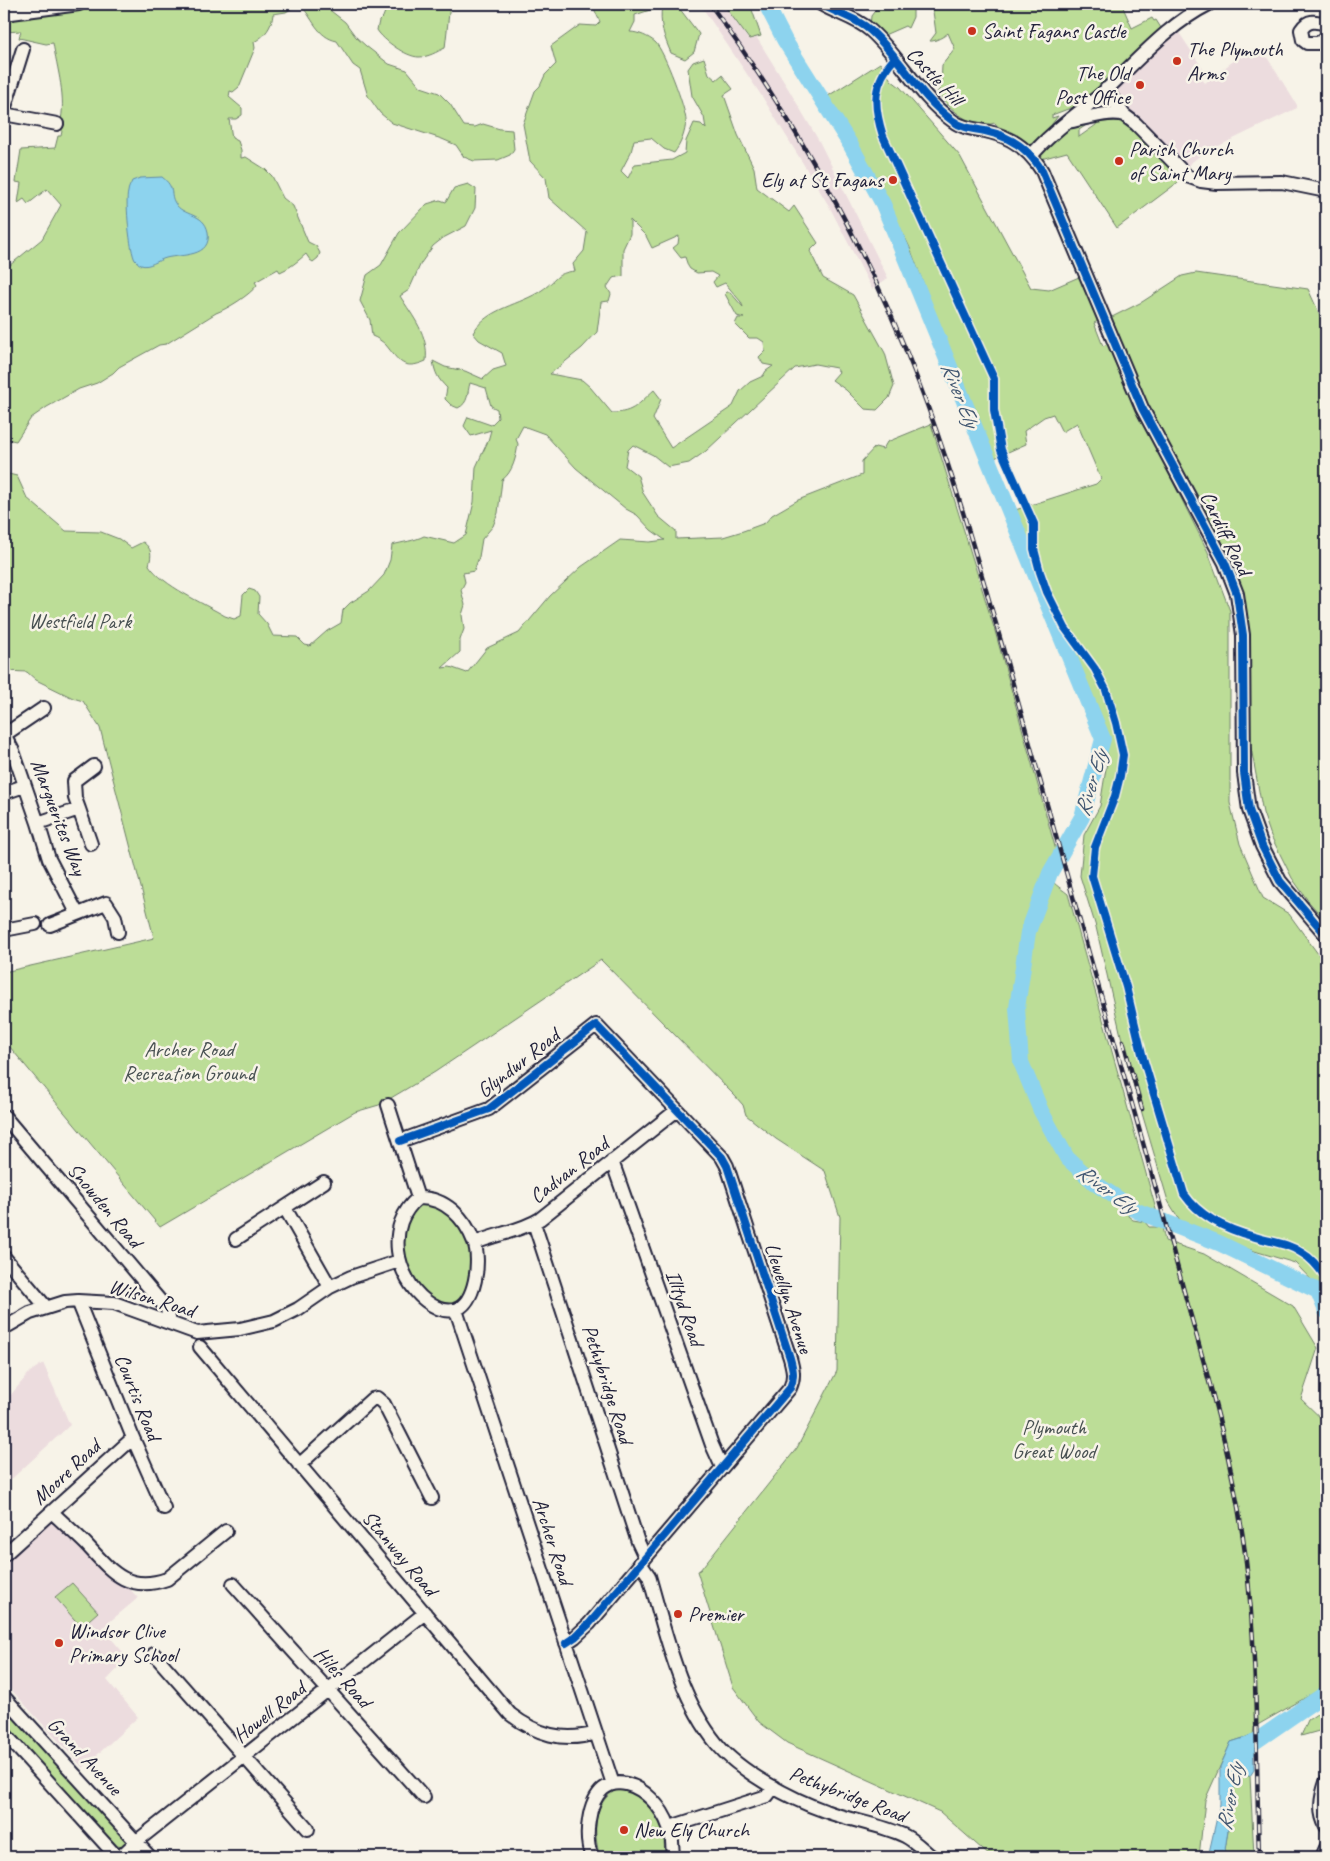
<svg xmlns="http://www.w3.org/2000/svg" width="1330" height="1861" viewBox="0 0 1330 1861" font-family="Caveat,sans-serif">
	<rect width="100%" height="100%" fill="#f7f3e8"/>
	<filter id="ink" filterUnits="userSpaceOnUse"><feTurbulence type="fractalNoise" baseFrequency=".02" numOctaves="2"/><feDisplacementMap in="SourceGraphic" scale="10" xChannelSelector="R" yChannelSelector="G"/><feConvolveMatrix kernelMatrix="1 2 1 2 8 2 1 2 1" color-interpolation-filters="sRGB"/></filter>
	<g filter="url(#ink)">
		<!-- built -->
		<path fill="#ecdcde" d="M700,4H723L748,39L757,38L789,90L819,141L888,278L872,289L829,206L763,98Z
			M1178,31L1203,69V74L1201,78L1205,83L1245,52L1249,50L1253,57L1263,51L1297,105V108L1202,154L1192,162L1186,170L1128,114L1115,95L1114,87Z
			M43,1363L70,1425L4,1486V1403L30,1372Z
			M52,1521L81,1548L110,1579L130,1589L138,1598L102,1628L128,1658L107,1680L138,1717L83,1768L4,1682V1565Z"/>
		<!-- green -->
		<path fill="#bcdd97" stroke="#6f8069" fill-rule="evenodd" d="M4,4H298L286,12L273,14C272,27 265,36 254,42L255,48L239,87L233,92L230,91L229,97L242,108V115L236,119H229L232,138L238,141L241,150V158L246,157L265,169L272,176L283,198L293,206L308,242L316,246L320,253L318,258L313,262L310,260L306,254C298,261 290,268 280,272L278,269L255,282L257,285C250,295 227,309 216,313L166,344L159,345L119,367L113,373L97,383L79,389L47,407L31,418L16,441L6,439L4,436V270L42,239L61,205L47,189L28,204L24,199L18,203L21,183L16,182L21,150L55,148L58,136H61L63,126L60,124C67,99 57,68 53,43L46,44L19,38L21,31L4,32Z
			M300,4H322L345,22L356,37L366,46L389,64L407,70L421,87L439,93L450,104L464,126L475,127L483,124L500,129L512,130L514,149L510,155L498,160L474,161L464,157L456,145L442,139L392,123L380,113L368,96L360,70L353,65L337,41C317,37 313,18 300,4Z
			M388,4H450L445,48C436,52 429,57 419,57C406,57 383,40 377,30L379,21L383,17Z
			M592,4H633L614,5L628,7L647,4H676L699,34L694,52L685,59L671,53C664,37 659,23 662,6L635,15V22L630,32C638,32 649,37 655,42C664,50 686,109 686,121C685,133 681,144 674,153L664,149L651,138L634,140L631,152L621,171L628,178L635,164L672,160L685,153L686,141L694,123L701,124L706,129L704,117L692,96L688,69L693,62L704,58L709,74L716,80L722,75L733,89L724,95L738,135L754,168L757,188L789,212L794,206L818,243L810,251L823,278L853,295L885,353L894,386L889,398L877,410L865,409L846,390L832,380L839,372L836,368L815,364L795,368L706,451L689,463L668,467L653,455L633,445L628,450L625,466L638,476L643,493L658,516L676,531V539L723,537L743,531L765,523L772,515L798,500L862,475V461L875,447L883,449L887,442L931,424L995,631L1057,854C1041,877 1050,880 1068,894L1157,1213H1136L1129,1211L1128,1216L1133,1220L1145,1222L1149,1227H1162L1165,1241L1204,1254L1293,1306L1318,1348L1301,1399L1326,1423V1686L1254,1727L1253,1735L1231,1742L1205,1800L1199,1857H991L940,1812L787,1743L759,1722L733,1687L697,1571L700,1570L797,1448L837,1371L840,1217L825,1171L776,1139L746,1115L743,1105L735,1096L601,960L435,1072L379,1105L355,1112L160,1227L4,1040V972L154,938L100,728L83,701L73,698L36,680L27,672L4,671V473L17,476L27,498L66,531L101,532L119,539L131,548L143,542C152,549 152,554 149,565C163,586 203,603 225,616L234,619L241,616L243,595L249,589L255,591L259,597L258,614L267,624L273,636L297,637L305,645L310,646L327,631L341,623L343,610L350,603L369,591L384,575L390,560L392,545C403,542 414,541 424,536L454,543L466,535L474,502L476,467L488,441L491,430L471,436L464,426L468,417L491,425L498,418L497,409L491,406L486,388L470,383C467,393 469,403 458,408L451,405L445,399L447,388C438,379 435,373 433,361L445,367L465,371L483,379L493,370L506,366L502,353L479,340L473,333C486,308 521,305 542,290C557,280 555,273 575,271L573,264L584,251L587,232L549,198L546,178L530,161L523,124L535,91L540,86L545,75L556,64L551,46L580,25L596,26L600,22ZM630,220L646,236L652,248L679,236L678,244L673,248L681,258L685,257L688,266L690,269L697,273L711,272L718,276L713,282L716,287L725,283L741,302L743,307L730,292H727L725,294L737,316L744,318H738L735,324L749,338H758L764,342L765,351L759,357L763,364L773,366L766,371L763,376L750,382L740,391L733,406L671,448L653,419L661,399L654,390C639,403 634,413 612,413L590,387L582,380L550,374L582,348L597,332L601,302L609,301L611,294L607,287L613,278L623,276V249L630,234ZM523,426L545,434L576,468L626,509L637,515L651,530L665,540L650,542L620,540L581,567L550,596L519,633L487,648L467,673L450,667L442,668L460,652V640L464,629L462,615L465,605L461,590L465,582L463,573L474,571L479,557L482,539L493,526L498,513L502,480C513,472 516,457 518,444L516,439Z
			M723,4H750L761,36L749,39Z
			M880,4H913V17L908,28L905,26L882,36L870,26L871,16Z
			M932,4H1123L1122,5L1132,28L1152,18L1154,21L1156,20L1161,28L1099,89L1076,106L1052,115V118L1058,116L1052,124V127L1088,124L1079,130V137L1096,125L1097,121L1109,116L1128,123L1156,150L1181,180L1117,228L1067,152L1041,159L1039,154L1040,142L1034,141V143L1027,145L1011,133L1000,129L995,123C971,130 950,109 937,92L941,88L942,65L955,49L948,33C945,36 934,42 930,41L936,33Z
			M880,63L891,80L900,87L960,156L1031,288L1049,290L1079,277L1100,320L1094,323L1103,346L1109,343L1142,420L1208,552L1230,611V803L1240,844L1263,898L1289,914L1326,965V1295L1295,1263L1241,1247L1230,1246L1181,1222L1168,1201L1128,1066L1096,927L1080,876L1084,835L1100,806L1108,756L1088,696L1009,512L1096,484L1101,479L1077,423L1062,432L1053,414L1044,417L1024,431L1026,444L990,460L910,248L879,183C868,170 865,152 854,141L828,96Z
			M468,184L476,189L475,208L466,226L443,238L433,246L421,263L409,290L400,296C413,317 429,335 426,361C403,371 399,361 386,345C382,341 377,338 372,336L370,320L360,301L367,275L381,265L399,233L427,204L440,200L446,202L454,188Z
			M1196,273L1308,289L1326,328V921L1309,902L1292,878L1271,836L1263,813L1246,720L1248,626L1108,319L1142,302L1182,276Z
			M424,1201L450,1213L469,1239L474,1265L464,1297L453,1307L435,1303L415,1282L404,1262L403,1228L419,1203Z
			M72,1583L98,1612L81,1627L55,1597Z
			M4,1702L128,1842L123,1847L117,1846L4,1723Z
			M1326,1708V1729L1301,1736L1308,1720Z
			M1238,1774L1250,1776L1254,1857H1224L1235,1782Z
			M618,1789L634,1792L656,1814L661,1826L664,1840L665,1857H600C593,1833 592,1801 618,1789Z"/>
		<!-- water -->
		<path fill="#8dd3ee" stroke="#628ca6" d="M162,177C176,188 169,193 175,203C183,217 204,212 208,232C212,258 181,254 166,258C158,260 149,268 141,265C139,264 136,261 135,260C130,252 125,201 128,192C128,188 131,184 132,181L140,178Z
			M1253,1735L1254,1770L1250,1776L1238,1774L1235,1782L1224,1857H1208L1220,1804V1767L1231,1742Z"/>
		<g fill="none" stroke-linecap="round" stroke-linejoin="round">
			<!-- river -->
			<path stroke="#8dd3ee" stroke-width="16" d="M766,4L785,41L850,144L883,204L1103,739L1082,817L1050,873L1028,932L1017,1008L1021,1062L1041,1111L1067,1158L1096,1184L1137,1211L1219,1243L1318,1291L1326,1311
				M1236,1756L1237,1754L1326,1693"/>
			<defs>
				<path id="minor" d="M821,4C838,14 857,18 871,31C901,58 919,97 953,121C962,128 974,129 985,131C1010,136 1029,149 1042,171L1142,408L1225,563L1237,594L1243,635L1244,773L1249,810L1262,846L1280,881L1326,935
					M4,14L79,4
					M1326,24C1316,21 1308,19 1301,30L1303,40L1307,43H1318L1326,38
					M1106,89L1124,115L1136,124L1187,176L1201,181L1217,183L1282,182L1326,191
					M4,110L23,49
					M4,114L57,124
					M1068,122C1084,119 1110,110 1124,115
					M1031,156C1053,130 1081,112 1106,90C1139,59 1169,24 1209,4
					M4,734L13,751L38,823L49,859L77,913
					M4,735L44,708
					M4,793L24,786
					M79,809L91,844
					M38,823L79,809L75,798L74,781L94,766
					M50,925L106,903L115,917L118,932
					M4,930L35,924
					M388,1105L418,1198
					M4,1116L167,1309L170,1323
					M400,1141L489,1109L596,1025L722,1157L727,1166L790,1358C793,1369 795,1377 790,1388L589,1624L575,1637L566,1643
					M612,1161L712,1445L722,1467
					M418,1198C445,1197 465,1218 474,1242C481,1259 476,1305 454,1310C444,1312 435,1308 426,1301C395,1277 385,1225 418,1198Z
					M285,1208L330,1287
					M534,1223L638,1542L645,1557
					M236,1239L324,1182
					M475,1243C496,1234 521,1231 540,1219L677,1110
					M4,1257L46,1307
					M78,1301L133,1438L164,1508
					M456,1310L613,1784
					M4,1328L30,1313L65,1302L78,1301L114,1303L197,1333L240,1329L274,1321L298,1309L330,1287L351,1277L399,1261
					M200,1347L510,1714C536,1734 563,1743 596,1733
					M299,1465L372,1399L377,1398L384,1404L432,1498
					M52,1512C63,1523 75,1533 86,1544C111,1571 127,1593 167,1579L226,1531
					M4,1555L133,1438
					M640,1563L649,1576C665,1631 679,1698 717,1744C740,1772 791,1799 825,1811C851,1821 880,1824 905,1836C915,1841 923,1850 932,1857
					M233,1584L424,1797
					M154,1654L308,1829
					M4,1697L150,1857
					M4,1733L117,1857
					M1326,1782C1321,1797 1318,1812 1326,1826
					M670,1827L767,1796L774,1787
					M120,1857L137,1841L425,1613
					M592,1857C587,1845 587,1832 589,1820C598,1758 654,1784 669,1827C673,1836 672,1847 673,1857
					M1322,1857L1326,1848"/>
			</defs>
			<!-- minor casing -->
			<use href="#minor" stroke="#22223b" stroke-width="16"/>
			<!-- minor -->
			<use href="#minor" stroke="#f7f3e8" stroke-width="12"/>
			<defs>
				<path id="rail" d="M710,4C795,121 866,245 918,381C949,460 972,542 996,624C1020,709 1044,794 1068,879C1107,1018 1148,1156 1185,1295C1209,1380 1234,1465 1245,1553C1258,1654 1256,1756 1259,1857
					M1123,1041L1142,1109"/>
			</defs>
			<!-- rail casing -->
			<use href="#rail" stroke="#22223b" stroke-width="4.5"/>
			<!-- rail -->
			<use href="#rail" stroke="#f7f3e8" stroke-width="2.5" stroke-dasharray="8" stroke-linecap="butt"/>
			<defs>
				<path id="cycleway" d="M821,4C838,14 857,18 871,31C901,58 919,97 953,121C962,128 974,129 985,131C1010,136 1029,149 1042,171L1142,408L1225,563L1237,594L1243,635L1244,773L1249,810L1262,846L1280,881L1326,935
					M895,58C872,83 873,105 883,136L994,379V410L1001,450L1034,524V549L1040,572L1047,592L1065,628L1095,669L1106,690L1116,723L1123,755L1120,776L1115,796L1095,847L1092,876L1126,987L1143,1058L1184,1194C1200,1217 1228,1230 1255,1237C1271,1242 1288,1243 1302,1253C1311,1258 1320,1269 1326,1278
					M400,1141L489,1109L596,1025L722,1157L727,1166L790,1358C793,1369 795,1377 790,1388L589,1624L575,1637L566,1643"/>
			</defs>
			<!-- cycleway casing -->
			<use href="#cycleway" stroke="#f7f3e8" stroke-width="11"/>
			<!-- cycleway -->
			<use href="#cycleway" stroke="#0057b8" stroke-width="8"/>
		</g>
	</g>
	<!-- markers -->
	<g fill="#c8321e" stroke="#f7f3e8" stroke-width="2">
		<circle cx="972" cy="31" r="5"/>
		<circle cx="1177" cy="61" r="5"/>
		<circle cx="1140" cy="85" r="5"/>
		<circle cx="1119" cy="161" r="5"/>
		<circle cx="893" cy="180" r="5"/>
		<circle cx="678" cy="1614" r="5"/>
		<circle cx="59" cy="1643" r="5"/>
		<circle cx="624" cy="1830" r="5"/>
	</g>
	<g text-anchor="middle" stroke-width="5" stroke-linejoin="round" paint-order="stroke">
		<!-- poi labels -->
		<g font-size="21" fill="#22223b" stroke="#f7f3e8" text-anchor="start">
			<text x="982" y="38">Saint Fagans Castle</text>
			<text x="1187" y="56">The Plymouth<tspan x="1187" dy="24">Arms</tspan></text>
			<text x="1130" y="80" text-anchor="end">The Old<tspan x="1130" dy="24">Post Office</tspan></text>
			<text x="1129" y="156">Parish Church<tspan x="1129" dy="24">of Saint Mary</tspan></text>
			<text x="883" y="187" text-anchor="end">Ely at St Fagans</text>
			<text x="688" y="1621">Premier</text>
			<text x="69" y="1638">Windsor Clive<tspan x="69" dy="24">Primary School</tspan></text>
			<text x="634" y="1837">New Ely Church</text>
		</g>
		<!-- street labels -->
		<g font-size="21" fill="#22223b" stroke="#f7f3e8">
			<text transform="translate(935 76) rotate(47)" y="7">Castle Hill</text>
			<text transform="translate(1226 533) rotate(64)" y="7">Cardiff Road</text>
			<text transform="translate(59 817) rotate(69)" y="7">Marguerites Way</text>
			<text transform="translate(518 1063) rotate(-38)" y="7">Glyndwr Road</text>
			<text transform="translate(569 1170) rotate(-38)" y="7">Cadvan Road</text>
			<text transform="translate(105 1205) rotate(50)" y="7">Snowden Road</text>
			<text transform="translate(152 1298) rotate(17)" y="7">Wilson Road</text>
			<text transform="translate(789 1298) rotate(72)" y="7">Llewellyn Avenue</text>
			<text transform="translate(685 1308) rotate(71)" y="7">Illtyd Road</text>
			<text transform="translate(608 1384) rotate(72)" y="7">Pethybridge Road</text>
			<text transform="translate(138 1397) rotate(68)" y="7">Courtis Road</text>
			<text transform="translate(66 1472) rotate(-43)" y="7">Moore Road</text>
			<text transform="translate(553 1541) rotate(72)" y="7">Archer Road</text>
			<text transform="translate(400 1553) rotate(50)" y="7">Stanway Road</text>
			<text transform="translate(343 1677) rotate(48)" y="7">Hiles Road</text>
			<text transform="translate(269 1712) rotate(-38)" y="7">Howell Road</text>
			<text transform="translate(85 1756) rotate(47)" y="7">Grand Avenue</text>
			<text transform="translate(848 1794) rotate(21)" y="7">Pethybridge Road</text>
		</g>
		<!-- park labels -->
		<g font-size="21" fill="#485152" stroke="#f7f3e8">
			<text x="80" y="628">Westfield Park</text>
			<text x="189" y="1056">Archer Road<tspan x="189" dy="24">Recreation Ground</tspan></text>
			<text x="1054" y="1434">Plymouth<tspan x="1054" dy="24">Great Wood</tspan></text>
		</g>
		<!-- water labels -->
		<g font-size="22" font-style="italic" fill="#425771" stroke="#f7f3e8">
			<text transform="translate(961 394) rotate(68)" y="8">River Ely</text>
			<text transform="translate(1090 783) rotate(-73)" y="8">River Ely</text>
			<text transform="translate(1107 1188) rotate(36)" y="8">River Ely</text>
			<text transform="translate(1229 1797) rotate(-79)" y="8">River Ely</text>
		</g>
	</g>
	<!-- margin -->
	<rect width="1330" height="1861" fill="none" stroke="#f7f3e8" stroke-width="20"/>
	<rect x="10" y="10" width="1310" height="1841" fill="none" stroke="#22223b" stroke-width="2" filter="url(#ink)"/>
</svg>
